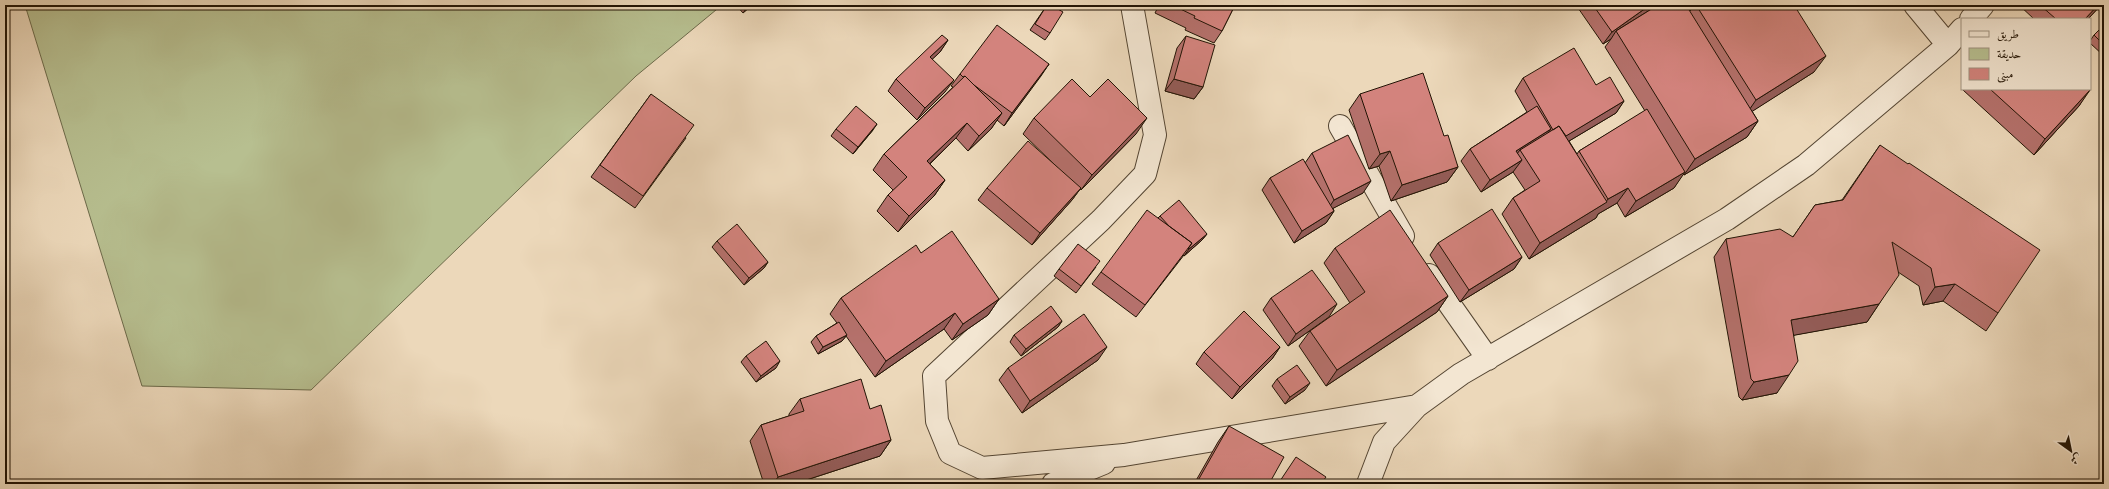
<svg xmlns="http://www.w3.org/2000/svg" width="2109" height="489" viewBox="0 0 2109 489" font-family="Cardo,Amiri,serif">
	<rect width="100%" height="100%" fill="#ecd8ba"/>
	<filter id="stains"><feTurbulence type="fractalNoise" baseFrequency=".005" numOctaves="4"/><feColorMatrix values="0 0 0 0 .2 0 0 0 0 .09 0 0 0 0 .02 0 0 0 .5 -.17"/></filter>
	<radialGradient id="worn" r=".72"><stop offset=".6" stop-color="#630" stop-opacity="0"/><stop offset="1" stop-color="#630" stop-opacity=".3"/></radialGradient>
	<!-- green -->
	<path fill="#b7bf90" stroke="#6c6a4a" d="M25,5H722L636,76L311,390L142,386Z"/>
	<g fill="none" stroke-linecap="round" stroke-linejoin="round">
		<defs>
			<path id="minor" d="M1132,5L1155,135L1145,174L1101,220L934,376L937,421L950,453L982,468L1124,455L1417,406
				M1915,5L1948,45
				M1971,19L1983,5
				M1340,126L1403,236
				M1429,275L1488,359
				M1053,484L1104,463
				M1368,484L1384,442L1417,406L1461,374L1727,219L1806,165L1948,45L1962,29"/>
		</defs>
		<!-- minor casing -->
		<use href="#minor" stroke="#544532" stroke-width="24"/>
		<!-- minor -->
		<use href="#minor" stroke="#f3e6d2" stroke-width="22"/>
	</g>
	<!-- wall -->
	<path fill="#b5716c" stroke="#221405" d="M736,5H752L743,13Z
		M1047,5L1050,33L1045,40L1030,30Z
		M1159,5H1235L1222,31L1214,43L1185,30L1186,28L1155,13Z
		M1576,5H1658L1690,11L1695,5H1794L1814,72L1752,111L1758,121L1747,137L1684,175L1683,174L1674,188L1625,217L1617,203L1598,214L1596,218L1529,259L1502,214L1513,198L1525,190L1513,172L1481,192L1461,161L1470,149L1527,112L1515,91L1523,78L1596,85L1624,101L1616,113L1569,141L1577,154L1579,151L1645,111L1605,47L1611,39L1603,44Z
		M2019,5H2101L2088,19H2034Z
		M2104,25V56L2090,43V41L2094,35Z
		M1186,36L1203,87L1194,99L1165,91L1177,48Z
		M948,40L940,52L932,59L945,92L917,120L888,91L896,79Z
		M1049,64L1004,126L997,120L991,129L968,151L956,138L930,164L945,180L934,196L898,232L877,211L888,195L893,190L873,170L884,154L953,87L951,86L960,74Z
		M1964,89H2089L2079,106L2034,155L1963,90Z
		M651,94L686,138L635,208L591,177Z
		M1360,94L1444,136L1458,167L1447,182L1391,201L1379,166L1369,169L1349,110Z
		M1090,97L1136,134L1081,190L1080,189L1072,200L1032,245L978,200L987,188L1058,168L1023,134L1034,118Z
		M836,129L873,130L853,154L831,136Z
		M1880,145L1998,313L1986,331L1943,301L1923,305L1919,286L1898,272L1879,304L1867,322L1794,335L1777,393L1742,400L1739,397L1714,257L1726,239L1793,237L1815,205L1842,200Z
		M1312,153L1363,193L1333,208L1334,211L1326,223L1294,243L1262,190L1270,178L1305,163Z
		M1160,216L1207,234L1202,240L1184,256V255L1136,317L1092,284L1101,272L1158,218Z
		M717,241L768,262L764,268L744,285L712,247Z
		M1438,243L1522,257L1514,269L1460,302L1430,255Z
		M1335,248L1448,296L1437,312L1326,386L1299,346L1310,331L1350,303L1324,263Z
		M921,253L999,299L988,315L952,340L944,329L875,377L846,336L842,341L818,354L811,342L816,336L837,323L830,314L841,298Z
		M1096,267L1076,293L1054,276L1059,269Z
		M1271,298L1329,317L1288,346L1263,310Z
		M1062,321L1058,327L1021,356L1010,342L1014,335Z
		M1280,347L1272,359L1232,399L1196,364L1204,352Z
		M746,356L776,368L756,382L741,362Z
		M1098,360L1022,413L999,380L1008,368Z
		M1277,379L1305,390L1285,404L1272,386Z
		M800,399L870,409L891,440L880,456L794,484H764L750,441L761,425L789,416V414Z
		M1229,426L1269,484H1194L1218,442Z"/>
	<!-- shaded-wall -->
	<path fill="#945c58" stroke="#221405" d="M749,5H752L743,13L748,6Z
		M1650,5H1658L1616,31L1611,39L1603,44L1612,32Z
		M2098,5H2101L2088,19H2085Z
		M948,40L940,52L922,69L930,57Z
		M1826,56L1814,72L1745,116L1756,100Z
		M1049,64L1041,76L1004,126L1012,113Z
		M1174,79L1203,87L1194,99L1165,91Z
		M954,80L945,92L917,120L925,108Z
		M2090,90L2079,106L2034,155L2045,139Z
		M1624,101L1616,113L1554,150L1562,138Z
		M1002,113L991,129L968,151L979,136Z
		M1147,118L1136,134L1081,190L1092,175Z
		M1758,121L1747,137L1684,175L1695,159Z
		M967,123L956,138L916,177L927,161Z
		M877,124L873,130L853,154L858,147Z
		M1551,129L1542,141L1520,150L1513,159L1516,151Z
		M1390,151L1379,166L1369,169L1380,154Z
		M1522,160L1513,172L1481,192L1490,180Z
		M1458,167L1447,182L1391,201L1402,185Z
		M1685,172L1674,188L1625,217L1636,201Z
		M945,180L934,196L898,232L909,216Z
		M1371,181L1363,193L1326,212L1334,200Z
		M1081,188L1072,200L1032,245L1040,233Z
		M1628,188L1617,203L1598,214L1596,218L1529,259L1540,243L1605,203L1608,199Z
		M1334,211L1326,223L1294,243L1302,231Z
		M1207,234L1202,240L1184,256L1189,249Z
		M1522,257L1514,269L1460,302L1469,290Z
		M768,262L764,268L744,285L749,278Z
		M1955,284L1943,301L1923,305L1935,287Z
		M1448,296L1437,312L1326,386L1337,370Z
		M999,299L988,315L952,340L963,324Z
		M1337,304L1329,317L1288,346L1296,334Z
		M1879,304L1867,322L1779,338L1791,320Z
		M955,313L944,329L875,377L886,361Z
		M1062,321L1058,327L1021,356L1026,349Z
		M847,335L842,341L818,354L823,347Z
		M1107,347L1098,360L1022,413L1030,401Z
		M1280,347L1272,359L1232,399L1240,387Z
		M780,361L776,368L756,382L761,376Z
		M1789,375L1777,393L1742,400L1754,382Z
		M1310,383L1305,390L1285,404L1290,397Z
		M891,440L880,456L794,484H773L778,477Z"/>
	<!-- building -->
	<path fill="#d3837d" stroke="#221405" d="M1047,5H1051L1063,12L1050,33L1035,24Z
		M1172,5H1235L1222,31L1194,18L1195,16Z
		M1593,5H1650L1612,32Z
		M1658,5H1686L1758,121L1695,159L1616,31Z
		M1696,5H1794L1826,56L1756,100Z
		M2040,5H2098L2085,19H2056Z
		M997,25L1049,64L1012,113L974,85L965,76L963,77L960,74Z
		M2104,25V45L2094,35Z
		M942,35L948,40L930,57L954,80L925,108L896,79Z
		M1186,36L1215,45L1203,87L1174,79Z
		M1574,48L1596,85L1610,77L1624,101L1566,136L1559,126L1553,130L1523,78Z
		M1423,73L1444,136L1448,135L1458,167L1402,185L1390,151L1380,154L1360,94Z
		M965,76L1002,113L979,136L967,123L927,161L945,180L909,216L888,195L907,177L884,154Z
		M1072,79L1090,97L1108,79L1147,118L1092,175L1034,118Z
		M1990,89H2089L2090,90L2045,139Z
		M651,94L694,125L643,196L600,165Z
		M856,106L877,124L858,147L836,129Z
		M1537,106L1551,129L1516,151L1522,160L1490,180L1470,149Z
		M1647,109L1685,172L1636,201L1628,188L1608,199L1579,151Z
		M1559,126L1607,202L1540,243L1513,198L1540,181L1520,150Z
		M1348,135L1371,181L1334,200L1312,153Z
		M1028,141L1081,188L1040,233L987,188Z
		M1880,145L1908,164L1909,163L2040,250L1998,313L1955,284L1935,287L1931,268L1892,242L1899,275L1879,304L1791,320L1798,361L1789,375L1754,382L1751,379L1726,239L1780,229L1793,237L1815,205L1843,200Z
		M1303,159L1334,211L1302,231L1270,178Z
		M1179,200L1207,234L1189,249H1188L1192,243L1169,226L1160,216Z
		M1492,209L1522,257L1469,290L1438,243Z
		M1147,210L1192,243L1145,305L1101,272Z
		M1390,210L1448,296L1337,370L1310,331L1365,292L1335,248Z
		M737,224L768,262L749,278L717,241Z
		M952,231L999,299L963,324L955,313L886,361L841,298L916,245L921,253Z
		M1078,244L1100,261L1081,286L1059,269Z
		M1312,270L1337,304L1296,334L1271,298Z
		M1051,306L1062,321L1026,349L1014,335Z
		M1244,311L1280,347L1240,387L1204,352Z
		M1084,314L1107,347L1030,401L1008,368Z
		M839,322L847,335L823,347L816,336Z
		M766,341L780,361L761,376L746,356Z
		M1297,365L1310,383L1290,397L1277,379Z
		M861,379L870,409L881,405L891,440L778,477L761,425L804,411L800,399Z
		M1229,426L1284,457L1269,484H1196Z
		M1296,457L1326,477L1321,484H1278Z
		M1060,481L1061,484H1049Z"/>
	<!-- margin -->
	<rect width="2109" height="489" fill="none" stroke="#ecd8ba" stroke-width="20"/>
	<rect x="6" y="6" width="2097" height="477" fill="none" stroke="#221405" stroke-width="2"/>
	<rect x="10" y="10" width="2089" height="469" fill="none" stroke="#221405"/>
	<!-- legend -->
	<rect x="1961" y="18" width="130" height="72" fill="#f3e6d2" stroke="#9f9280"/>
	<rect x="1969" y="31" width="20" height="6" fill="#f3e6d2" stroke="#9f9280"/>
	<text x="1997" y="38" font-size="12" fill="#221405">طريق</text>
	<rect x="1969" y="48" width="20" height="12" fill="#b7bf90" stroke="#9f9280"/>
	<text x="1997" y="58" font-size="12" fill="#221405">حديقة</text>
	<rect x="1969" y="68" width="20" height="12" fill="#d3837d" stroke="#9f9280"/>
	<text x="1997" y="78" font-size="12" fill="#221405">مبنى</text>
	<!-- north arrow -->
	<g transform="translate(2071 451) rotate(147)" stroke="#f3e6d2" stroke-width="3" paint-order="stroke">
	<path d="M0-3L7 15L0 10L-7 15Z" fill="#221405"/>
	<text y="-6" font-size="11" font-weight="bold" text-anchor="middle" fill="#221405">ش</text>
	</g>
	<rect width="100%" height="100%" filter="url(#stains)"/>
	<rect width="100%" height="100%" fill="url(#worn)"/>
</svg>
